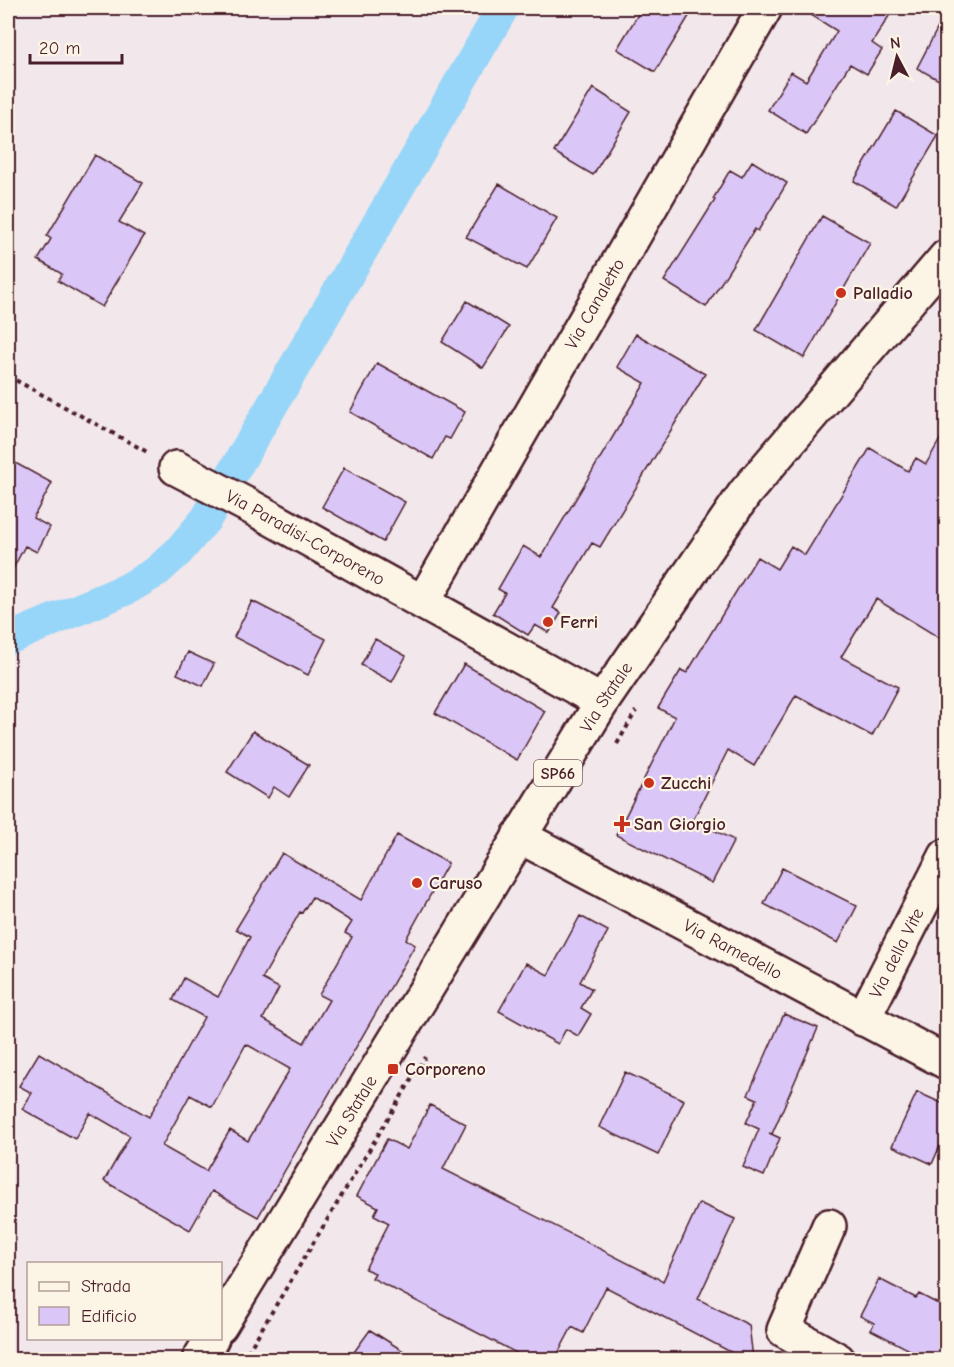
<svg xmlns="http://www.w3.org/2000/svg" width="954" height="1367" viewBox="0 0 954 1367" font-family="'Comic Neue',sans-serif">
	<rect width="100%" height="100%" fill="#f2e7ea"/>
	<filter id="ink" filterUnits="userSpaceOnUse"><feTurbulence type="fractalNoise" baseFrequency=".0167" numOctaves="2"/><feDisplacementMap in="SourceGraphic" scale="12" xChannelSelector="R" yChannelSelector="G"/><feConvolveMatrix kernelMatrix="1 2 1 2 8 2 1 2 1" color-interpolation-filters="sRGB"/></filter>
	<g filter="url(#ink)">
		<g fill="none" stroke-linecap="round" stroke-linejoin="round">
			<!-- canal -->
			<path stroke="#98d6f9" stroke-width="32" d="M8,639L127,589L156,572L178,552L206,519L503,8"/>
		</g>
		<!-- building -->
		<path fill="#dac6f7" stroke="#4a1f2b" stroke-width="1.5" fill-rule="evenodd" d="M642,8H694L655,72L617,49Z
			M800,8H894L872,43L882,50L867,74L850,64L806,134L768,110L791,72L806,81L837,31Z
			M946,12V84L917,68Z
			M593,88L631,112L593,175L554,152Z
			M896,111L938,136L896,206L854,181Z
			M95,155L143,183L119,222L144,236L102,307L58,281L62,274L38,260L51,239L47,236Z
			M752,161L787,183L758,231L755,229L706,307L664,281L715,200L713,199L730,170L742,177Z
			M499,184L557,218L527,269L466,237Z
			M822,216L870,243L804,358L756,330Z
			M467,301L509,327L483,368L442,342Z
			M636,334L705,374L600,547L592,543L553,608L561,613L549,633L535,625L528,635L493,613L505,593L498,589L523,546L541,557L645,383L617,367Z
			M377,363L465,412L450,439L445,437L433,459L350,412Z
			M946,429V642L876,599L841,657L898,687L872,736L796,695L754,766L728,750L693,820L734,840L712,883L616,835L675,717L658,708L681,670L687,673L757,557L777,569L791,546L805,555L870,448L908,471L916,458L926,464Z
			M8,459L52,483L33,518L50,527L37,552L25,546L8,578Z
			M344,468L405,502L383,542L322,507Z
			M252,601L326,639L308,675L234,637Z
			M375,639L406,656L392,682L361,665Z
			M188,652L214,664L203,686L177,674Z
			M464,664L545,711L517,760L435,713Z
			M253,731L309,765L289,797L274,787L268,798L227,772Z
			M397,835L448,863L406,939L415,945L258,1217L212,1191L190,1230L104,1181L130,1136L90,1113L75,1139L22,1109L32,1093L19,1086L39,1053L149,1117L204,1017L173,1000L184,978L218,997L250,937L236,929L282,853L361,900ZM312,897L352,922L345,933L352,937L319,995L329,1000L304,1043L263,1019L279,988L262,979L300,912L302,913ZM246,1044L290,1069L248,1141L230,1130L206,1171L162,1146L190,1095L212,1107Z
			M782,868L857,906L838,943L764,904Z
			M580,916L608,931L580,982L592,989L581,1008L591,1014L578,1036L566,1029L558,1044L499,1011L526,963L548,975Z
			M784,1014L818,1028L772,1134L769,1133L780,1138L764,1176L743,1167L759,1129L746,1123L757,1099L748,1095Z
			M625,1072L684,1100L658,1155L599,1127Z
			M917,1092L946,1105V1132L932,1164L892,1146Z
			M430,1105L466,1124L443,1169L663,1281L699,1203L735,1219L698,1299L749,1325L753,1359H744L606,1287L583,1333L572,1327L555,1359H528L372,1278L375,1273L365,1269L389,1223L374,1215L378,1207L357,1196L387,1139L407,1149Z
			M879,1279L916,1298L919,1294L946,1308V1359H927L871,1330L874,1323L860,1316Z
			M370,1330L416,1359H349Z"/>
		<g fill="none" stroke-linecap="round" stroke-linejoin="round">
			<defs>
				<g id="minor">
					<path id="s1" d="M176,468L251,507L602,702"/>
					<path id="s2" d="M423,602L765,8"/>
					<path id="s3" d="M519,836L946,1062"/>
					<path id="s4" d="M863,1019L946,856"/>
					<path d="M829,1226L784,1330L838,1360"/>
				</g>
				<g id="major">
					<path id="s5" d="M220,1326L602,702L745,493L946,257"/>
					<path d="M199,1360L212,1338"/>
				</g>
			</defs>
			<!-- minor casing -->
			<use href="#minor" stroke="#4a1f2b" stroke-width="38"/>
			<!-- major casing -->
			<use href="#major" stroke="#4a1f2b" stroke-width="38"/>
			<!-- path -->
			<path stroke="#4a1f2b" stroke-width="4" stroke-dasharray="4.5 4.5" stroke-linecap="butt" d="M8,376L149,453
				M617,744L636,711
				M243,1360L425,1057"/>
			<!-- minor -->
			<use href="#minor" stroke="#fcf5e5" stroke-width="33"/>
			<!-- major -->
			<use href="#major" stroke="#fcf5e5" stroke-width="33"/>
		</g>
	</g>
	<!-- markers -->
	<g fill="#c8321e" stroke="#fcf5e5" stroke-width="2">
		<circle cx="841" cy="293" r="6"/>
		<circle cx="548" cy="622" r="6"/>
		<circle cx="649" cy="783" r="6"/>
		<path d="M619 815h6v6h6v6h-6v6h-6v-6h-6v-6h6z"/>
		<circle cx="417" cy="883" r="6"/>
		<rect x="387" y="1063" width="12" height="12" rx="3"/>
	</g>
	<g text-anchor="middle" stroke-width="4.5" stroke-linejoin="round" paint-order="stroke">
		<!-- shield labels -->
		<rect fill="#fcf5e5" stroke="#7f5f63" stroke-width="1.5" x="534" y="760" width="48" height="26" rx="4.5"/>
		<g font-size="16" font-weight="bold" fill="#4a1f2b">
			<text x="558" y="779">SP66</text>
		</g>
		<!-- poi labels -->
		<g font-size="18" font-weight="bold" fill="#4a1f2b" stroke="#fcf5e5" text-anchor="start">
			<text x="853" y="299">Palladio</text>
			<text x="560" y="628">Ferri</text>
			<text x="661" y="789">Zucchi</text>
			<text x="634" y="830">San Giorgio</text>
			<text x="429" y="889">Caruso</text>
			<text x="405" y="1075">Corporeno</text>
		</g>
		<!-- street labels -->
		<g font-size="18" fill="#4a1f2b" stroke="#fcf5e5">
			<text dy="6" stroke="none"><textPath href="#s2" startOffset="344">Via Canaletto</textPath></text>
			<text dy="6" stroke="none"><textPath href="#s1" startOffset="147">Via Paradisi-Corporeno</textPath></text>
			<text dy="6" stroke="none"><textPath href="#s5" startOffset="738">Via Statale</textPath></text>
			<text dy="6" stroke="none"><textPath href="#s3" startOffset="242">Via Ramedello</textPath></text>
			<text dy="6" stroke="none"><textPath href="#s4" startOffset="74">Via della Vite</textPath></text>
			<text dy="6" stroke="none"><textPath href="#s5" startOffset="252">Via Statale</textPath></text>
		</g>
	</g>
	<!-- margin -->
	<rect width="954" height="1367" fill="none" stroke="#fcf5e5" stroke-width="30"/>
	<rect x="15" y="15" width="924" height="1337" fill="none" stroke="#4a1f2b" stroke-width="2" filter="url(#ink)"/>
	<!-- legend -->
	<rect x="27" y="1262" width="195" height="78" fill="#fcf5e5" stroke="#b59f9b" stroke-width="1.5"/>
	<rect x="39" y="1282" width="30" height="9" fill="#fcf5e5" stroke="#b59f9b" stroke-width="1.5"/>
	<text x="81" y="1292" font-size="18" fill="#4a1f2b">Strada</text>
	<rect x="39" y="1307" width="30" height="18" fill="#dac6f7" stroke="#b59f9b" stroke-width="1.5"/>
	<text x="81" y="1322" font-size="18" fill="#4a1f2b">Edificio</text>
	<!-- north arrow -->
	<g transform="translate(897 57) rotate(353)" stroke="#fcf5e5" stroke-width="4.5" paint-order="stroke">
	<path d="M0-4.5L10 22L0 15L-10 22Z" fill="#4a1f2b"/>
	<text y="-9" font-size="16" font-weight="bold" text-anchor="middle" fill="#4a1f2b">N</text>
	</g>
	<!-- scale -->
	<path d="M30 54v9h92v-9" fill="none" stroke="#4a1f2b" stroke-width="3"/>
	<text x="39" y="54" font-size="18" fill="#4a1f2b" stroke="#fcf5e5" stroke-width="4.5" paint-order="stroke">20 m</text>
</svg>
